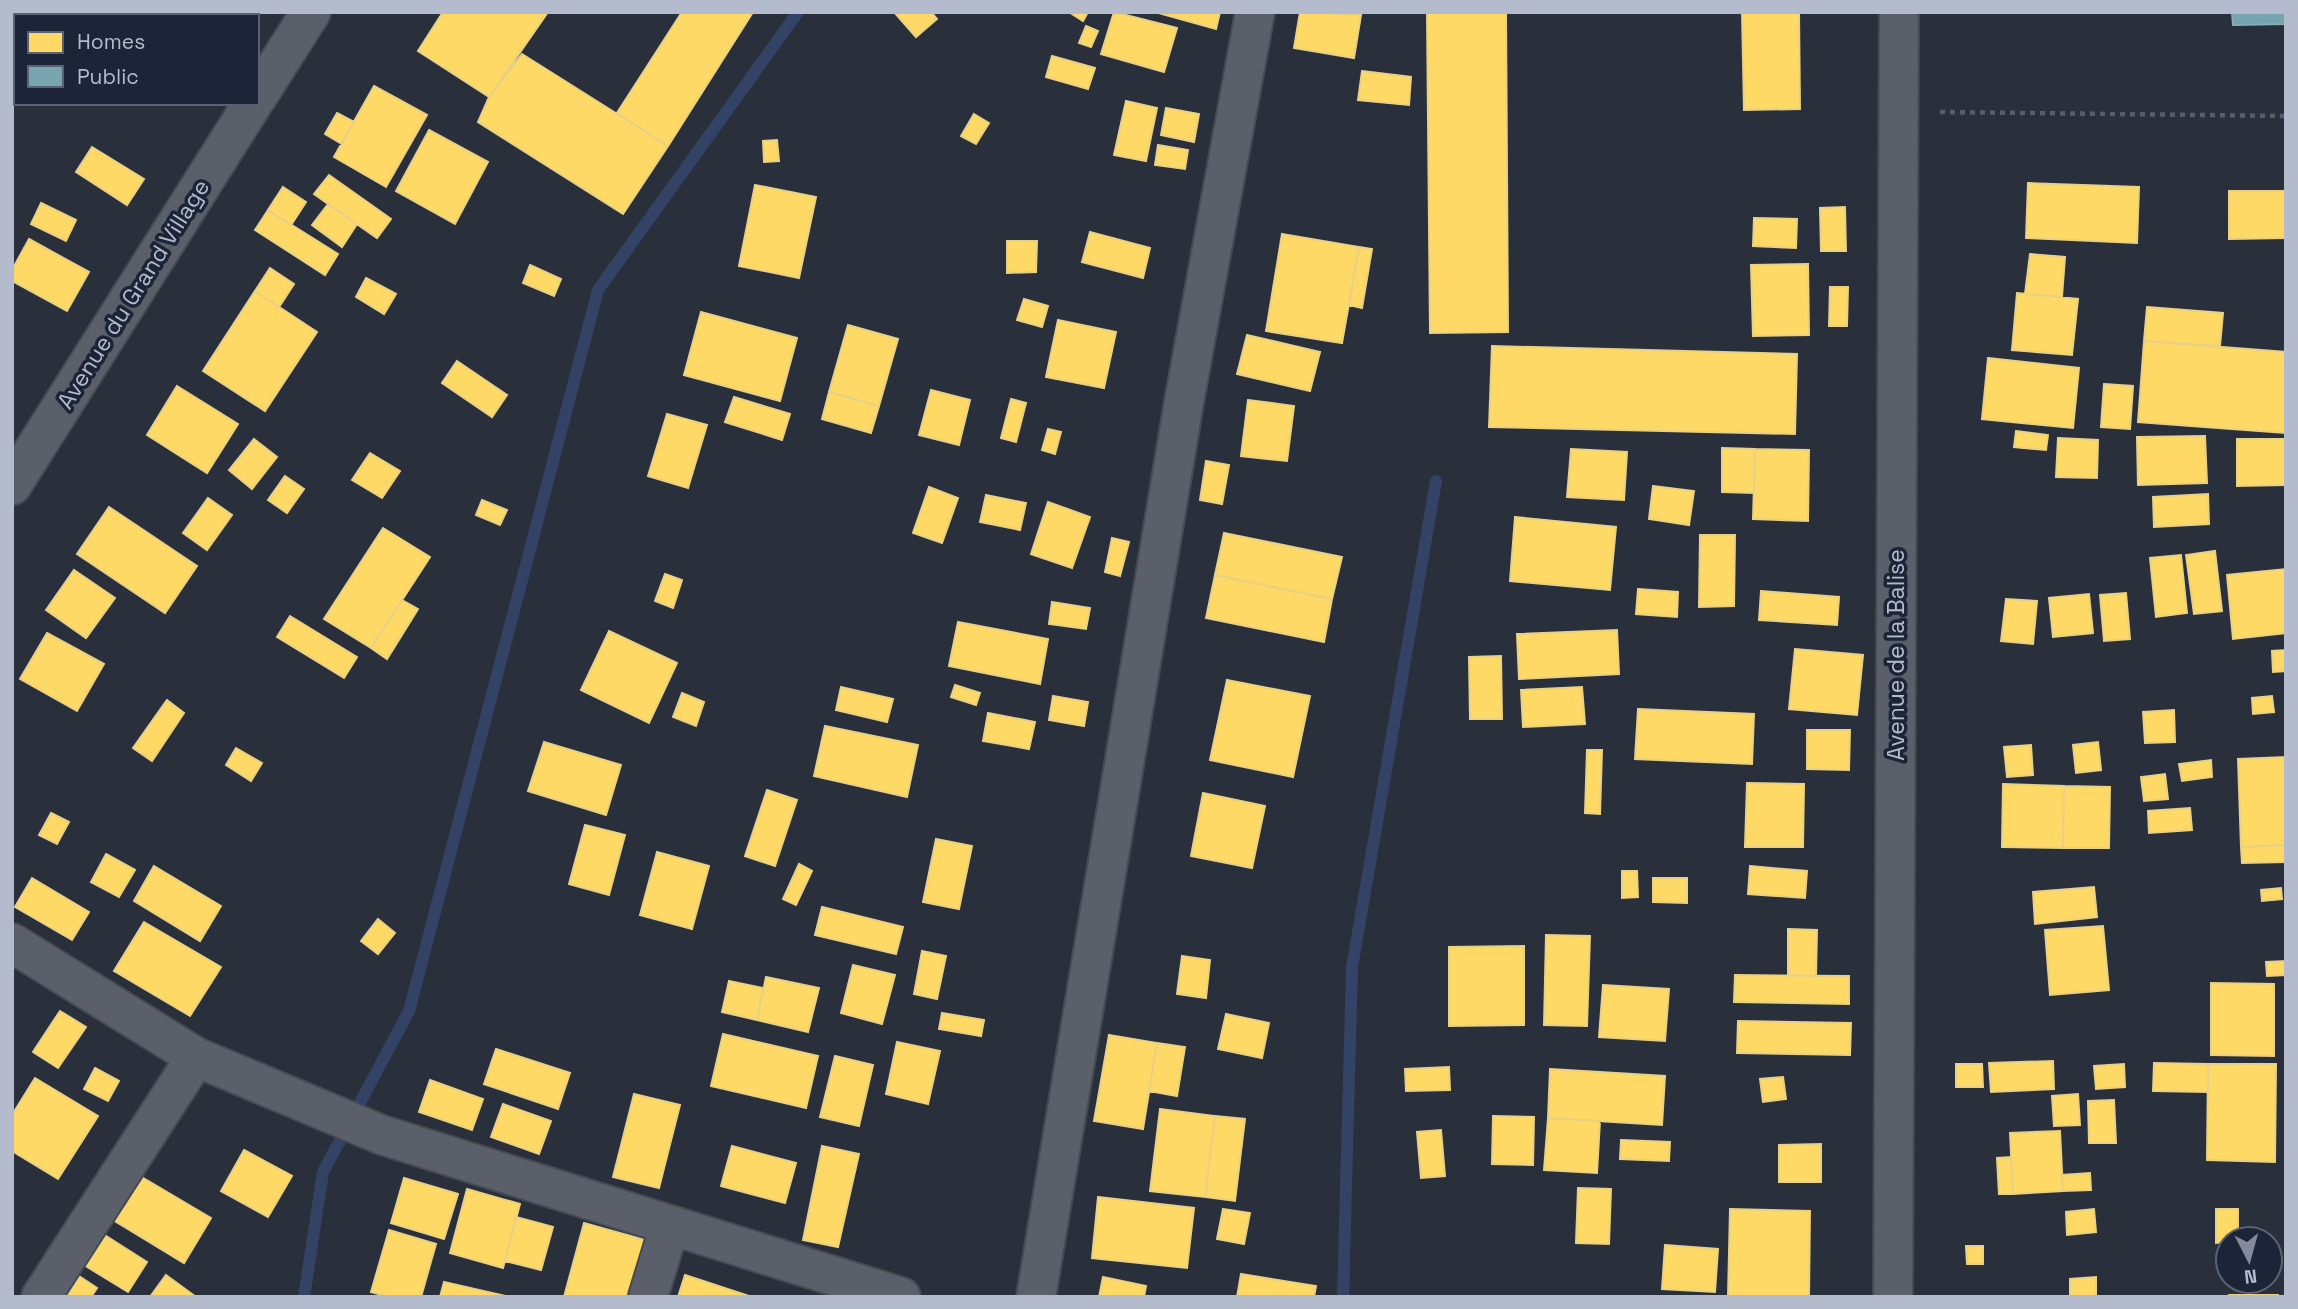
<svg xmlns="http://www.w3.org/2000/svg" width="2298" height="1309" viewBox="0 0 2298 1309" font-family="'Space Grotesk',sans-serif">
	<rect width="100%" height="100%" fill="#2a303b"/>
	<!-- homes -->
	<path fill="#ffd966" stroke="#e8d085" stroke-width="2" d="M130,12L128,16H66L60,13Z
		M171,12H223L220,16H168Z
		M443,12H548L489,97L418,51Z
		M682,12H753L668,146L617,113Z
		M894,12H931L937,19L916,37Z
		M1069,12H1088L1083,21Z
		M1114,12L1177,28L1164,72L1101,54Z
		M1155,12H1220L1216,29Z
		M1300,12L1361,15L1354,58L1294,48Z
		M1427,12H1506L1508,332L1430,333Z
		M1742,12H1799L1800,109L1744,110Z
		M1086,26L1098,31L1091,47L1079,43Z
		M522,54L668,146L623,214L478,122L489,97Z
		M1052,56L1095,68L1088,89L1046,77Z
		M1362,71L1411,77L1409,105L1358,100Z
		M374,86L427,115L386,187L334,157Z
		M1126,101L1157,108L1146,161L1114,155Z
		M1166,108L1199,114L1194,142L1161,135Z
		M337,113L354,122L342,144L325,134Z
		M974,114L989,123L976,144L961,136Z
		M429,130L488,162L455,224L396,191Z
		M777,140L779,161L764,162L763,141Z
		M1158,145L1188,150L1185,169L1155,165Z
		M92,147L144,179L127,205L76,172Z
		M329,175L391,219L377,238L314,194Z
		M2028,183L2139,187L2137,243L2026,238Z
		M755,185L816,197L799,278L739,266Z
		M283,187L306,202L291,225L268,210Z
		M2229,191H2286V238L2229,239Z
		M41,203L76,220L66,241L31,224Z
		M328,204L357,224L342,247L312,225Z
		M1845,207L1846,251H1821L1820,208Z
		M268,210L338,254L325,275L255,230Z
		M1754,218L1797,219L1796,248L1753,246Z
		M1090,232L1150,248L1143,278L1082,262Z
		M1282,234L1359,247L1342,343L1266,331Z
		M29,239L89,272L67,311L12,281V270Z
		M1007,241H1037L1036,272L1007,273Z
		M1359,247L1372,249L1362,308L1349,305Z
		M2030,254L2065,257L2062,297L2025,294Z
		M1808,264L1809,335L1753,336L1751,265Z
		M530,265L561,279L554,296L523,283Z
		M270,268L294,284L279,307L255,291Z
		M366,278L396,294L384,314L356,297Z
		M1830,287H1848L1847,326H1829Z
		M255,291L317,332L265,411L203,371Z
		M2017,293L2078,299L2072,355L2012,350Z
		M1024,299L1048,306L1042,327L1017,320Z
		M2147,307L2223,313L2220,346L2144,341Z
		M701,312L797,338L780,401L684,375Z
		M1058,320L1116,332L1104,388L1046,377Z
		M848,325L898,339L879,406L829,392Z
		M1247,335L1320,352L1310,391L1237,374Z
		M2144,341L2286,352L2285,433L2138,422Z
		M1492,346L1797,354L1795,434L1489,427Z
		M1988,358L2079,368L2073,428L1982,419Z
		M457,361L507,395L492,417L442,383Z
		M2104,384L2133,386L2130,429L2101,427Z
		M177,386L238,424L207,473L147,435Z
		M931,390L970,400L959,445L919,435Z
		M829,392L879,406L871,433L822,419Z
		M734,397L790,414L782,440L725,422Z
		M1011,399L1026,403L1016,442L1001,438Z
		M1248,400L1294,406L1287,461L1241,456Z
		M667,414L707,425L688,488L648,476Z
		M1048,429L1061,432L1055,454L1042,450Z
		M2016,431L2048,435L2046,450L2014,447Z
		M2205,436L2207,483L2138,485L2137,437Z
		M2058,438L2098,440L2097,478L2056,477Z
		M254,439L277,457L252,489L229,470Z
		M2237,439H2286V485L2237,486Z
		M1722,448L1755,449L1754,493L1722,492Z
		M1571,449L1627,452L1624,500L1567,497Z
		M1755,449L1809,450L1808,521L1753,519Z
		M370,453L400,471L382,498L352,480Z
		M1206,461L1229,465L1222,504L1200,500Z
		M285,476L304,489L287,513L268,500Z
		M1653,486L1694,491L1689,525L1649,519Z
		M929,487L958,498L942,543L913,533Z
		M2208,494L2209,524L2154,527L2153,497Z
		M986,495L1026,503L1020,530L980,522Z
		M208,498L232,515L207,550L183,533Z
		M482,500L507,510L500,525L476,515Z
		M1048,502L1090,517L1072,568L1031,554Z
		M109,507L197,566L165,613L77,554Z
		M1515,517L1616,527L1610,590L1510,581Z
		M383,528L430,557L371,648L324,619Z
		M1224,533L1342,557L1332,599L1215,575Z
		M1700,535H1735L1734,606L1699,607Z
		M1112,538L1129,542L1120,576L1105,572Z
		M2215,551L2222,611L2194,614L2186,555Z
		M2181,555L2187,613L2156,617L2150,558Z
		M2286,569V633L2233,639L2227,575Z
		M74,570L115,598L86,638L46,610Z
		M665,574L682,580L673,608L655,601Z
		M1215,575L1332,599L1324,642L1206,618Z
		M1638,589L1678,592L1677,617L1636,614Z
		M1761,591L1839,597L1837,625L1759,620Z
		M2126,593L2130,639L2104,641L2100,595Z
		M2089,594L2093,633L2053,637L2049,598Z
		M2006,599L2037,601L2033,644L2001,641Z
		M402,600L418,609L387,659L371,648Z
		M1052,602L1090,608L1086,629L1049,624Z
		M290,616L357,657L344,678L277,637Z
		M958,622L1048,639L1040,684L949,666Z
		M1617,630L1619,674L1519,679L1517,634Z
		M609,631L677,663L649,723L581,690Z
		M47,633L104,664L77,711L20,679Z
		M1795,649L1863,655L1857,715L1789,709Z
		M2286,650V671L2273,672L2272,651Z
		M1501,656L1502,719H1470L1469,657Z
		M1227,680L1310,696L1293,777L1210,760Z
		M955,685L980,693L976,705L951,697Z
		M841,687L893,699L887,722L836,710Z
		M1582,687L1585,724L1523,727L1521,690Z
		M682,693L704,702L696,726L673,717Z
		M1053,696L1088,702L1084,726L1049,720Z
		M2272,696L2274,712L2253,714L2252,698Z
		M167,700L184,713L152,761L133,748Z
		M1638,709L1754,714L1752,764L1635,759Z
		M2174,710L2175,742L2145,743L2143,712Z
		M988,713L1035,722L1029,749L983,741Z
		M825,726L918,745L907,797L814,776Z
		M1807,730H1850L1849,770L1807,769Z
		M544,742L621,765L606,815L528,791Z
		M2098,742L2101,770L2076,773L2073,745Z
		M2031,745L2033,775L2007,777L2004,747Z
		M236,748L262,763L251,781L226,765Z
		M1587,750H1602L1600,814L1585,813Z
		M2286,757V845L2241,847L2238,759Z
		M2211,760L2212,777L2182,781L2179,764Z
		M2165,774L2168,799L2144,801L2141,777Z
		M1747,783L1804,784L1803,847H1745Z
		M2003,784L2064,786L2063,848L2002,847Z
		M2064,786L2110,787L2109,848H2063Z
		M767,790L797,800L775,866L745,856Z
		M1203,793L1265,806L1252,868L1191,856Z
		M2190,808L2192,830L2149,833L2148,811Z
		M51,813L69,822L57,844L39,835Z
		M585,825L625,835L609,895L569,884Z
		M936,839L972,846L959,909L923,902Z
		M2286,845V862L2242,863L2241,847Z
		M657,852L709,866L692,929L640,915Z
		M106,854L135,870L119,897L91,882Z
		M799,864L812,871L796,905L783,899Z
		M154,866L221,906L200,941L134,901Z
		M1750,866L1807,871L1805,898L1748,894Z
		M1622,871H1637L1638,897L1622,898Z
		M32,878L89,912L72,940L15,907Z
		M1653,878H1687V903L1653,902Z
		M2094,887L2097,917L2035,924L2033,892Z
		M2281,888L2282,899L2262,901L2261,890Z
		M822,907L903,927L896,954L815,935Z
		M378,919L395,933L378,954L361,941Z
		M144,922L221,967L190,1016L114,971Z
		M2103,926L2109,990L2050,995L2045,930Z
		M1788,929L1817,930L1816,976L1788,975Z
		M1546,935L1590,936L1587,1026L1544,1025Z
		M1524,946V1025L1449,1026V947Z
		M922,951L946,956L937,999L914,994Z
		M1182,956L1210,960L1206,998L1177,994Z
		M2286,961V975L2267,976L2266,962Z
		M853,965L895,975L882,1024L841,1013Z
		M1735,975L1849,976V1004L1734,1002Z
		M766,977L819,988L808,1032L757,1020Z
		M729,981L763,988L757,1020L722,1012Z
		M2211,983L2274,984V1056L2211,1055Z
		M1603,985L1669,989L1665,1041L1599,1037Z
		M60,1011L86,1027L58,1068L33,1052Z
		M942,1013L984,1020L981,1036L939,1029Z
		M1226,1014L1269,1023L1262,1058L1218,1049Z
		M1738,1021L1851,1023L1850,1055L1737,1053Z
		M723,1034L818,1056L806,1108L711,1086Z
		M1109,1035L1157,1043L1143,1129L1094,1121Z
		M897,1042L940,1051L928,1104L886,1094Z
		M1157,1043L1185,1047L1177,1096L1149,1091Z
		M496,1049L570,1073L558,1109L484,1084Z
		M835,1056L873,1065L859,1126L820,1117Z
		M2053,1061L2054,1089L1991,1092L1989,1063Z
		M2154,1063L2208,1064V1092L2153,1091Z
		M1956,1064H1982L1983,1087H1956Z
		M2124,1064L2125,1087L2096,1089L2094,1066Z
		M2208,1064H2276L2275,1162L2207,1160Z
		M1449,1067L1450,1090L1406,1091L1405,1069Z
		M95,1068L119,1081L108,1101L84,1089Z
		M1550,1069L1665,1076L1662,1125L1548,1118Z
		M1783,1077L1786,1099L1763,1102L1760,1079Z
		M35,1078L98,1116L58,1179L12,1151V1115Z
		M430,1080L483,1099L472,1130L419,1112Z
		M634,1094L680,1105L659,1188L613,1177Z
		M2078,1094L2080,1125L2054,1126L2052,1096Z
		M2114,1100L2116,1143H2089L2088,1101Z
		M503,1104L551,1121L539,1154L491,1137Z
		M1160,1109L1215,1116L1205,1197L1150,1191Z
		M1215,1116L1245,1119L1235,1201L1205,1197Z
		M1493,1116L1534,1117L1533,1165L1492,1164Z
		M1548,1118L1600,1121L1597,1173L1544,1170Z
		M1441,1130L1445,1176L1421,1178L1417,1132Z
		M2060,1131L2063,1191L2013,1194L2010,1133Z
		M1621,1140L1670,1142L1669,1161L1620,1159Z
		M1821,1144V1182H1779V1145Z
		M732,1146L796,1163L785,1203L721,1186Z
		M822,1146L859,1154L838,1247L803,1240Z
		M244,1150L292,1176L268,1217L221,1191Z
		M2011,1157L2013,1194H1999L1997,1158Z
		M2090,1173L2091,1190L2063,1191L2062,1175Z
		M140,1176L211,1218L184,1263L113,1220Z
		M404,1178L458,1194L444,1239L391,1223Z
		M1578,1188L1611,1189L1609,1244L1576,1243Z
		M467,1189L520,1204L503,1268L450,1253Z
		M1098,1197L1194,1208L1187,1268L1092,1258Z
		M1223,1209L1250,1213L1244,1244L1217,1239Z
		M1730,1209L1810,1211L1809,1297L1728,1296Z
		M2094,1209L2096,1232L2067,1235L2066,1212Z
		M2216,1209H2238V1239L2216,1243Z
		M516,1217L553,1227L541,1270L505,1261Z
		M584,1223L652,1242L636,1297H564Z
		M389,1230L436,1244L421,1297H390L371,1292Z
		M103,1234L147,1262L128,1292L84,1265Z
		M1665,1245L1718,1249L1715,1292L1662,1289Z
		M1966,1246H1983V1264H1967Z
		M1241,1274L1316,1286L1314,1297H1237Z
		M166,1275L196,1297H150Z
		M685,1275L752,1297H678Z
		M79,1276L97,1288L91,1297H66Z
		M1103,1277L1146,1286L1144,1297H1099Z
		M2096,1277V1297H2070V1279Z
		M444,1282L510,1297H440Z
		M2229,1295H2278V1297H2229Z"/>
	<!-- public -->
	<path fill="#76a5af" stroke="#89acb8" stroke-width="2" d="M2232,12H2286V24L2233,25Z"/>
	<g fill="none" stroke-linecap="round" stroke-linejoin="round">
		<!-- stream -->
		<path stroke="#334365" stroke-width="12" d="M304,1297L323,1172L409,1011L598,290L798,12
			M1343,1297L1352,967L1436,481"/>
		<defs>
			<path id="minor" d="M257,97L311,12
				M12,485L253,103
				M12,943L196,1057L382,1135L901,1297
				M41,1297L196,1057
				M648,1297L670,1225
				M1036,1297L1184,402L1255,12
				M1893,1297L1899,12"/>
		</defs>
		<!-- minor casing -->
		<use href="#minor" stroke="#464b53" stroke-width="42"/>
		<!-- path -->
		<path stroke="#585d66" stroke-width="4.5" stroke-dasharray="5 5" stroke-linecap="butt" d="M1940,112L2286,116"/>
		<!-- minor -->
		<use href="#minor" stroke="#5b5f69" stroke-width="38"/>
	</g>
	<g text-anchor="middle" stroke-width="7" stroke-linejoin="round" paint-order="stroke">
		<!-- street labels -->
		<g font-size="23" fill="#b4bbcc" stroke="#1c2537">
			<text transform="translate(133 294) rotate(-58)" y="8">Avenue du Grand Village</text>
			<text transform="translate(1896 655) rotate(-90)" y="8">Avenue de la Balise</text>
		</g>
	</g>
	<!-- border -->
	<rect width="2298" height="1309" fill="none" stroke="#b4bbcc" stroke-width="28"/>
	<!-- legend -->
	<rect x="14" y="14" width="245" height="91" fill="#1c2537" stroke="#596173" stroke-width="2"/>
	<rect x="28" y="32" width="35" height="21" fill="#ffd966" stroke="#596173" stroke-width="2"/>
	<text x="77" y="49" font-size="21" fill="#b4bbcc">Homes</text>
	<rect x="28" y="66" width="35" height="21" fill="#76a5af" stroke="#596173" stroke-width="2"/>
	<text x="77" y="84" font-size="21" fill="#b4bbcc">Public</text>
	<!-- north arrow -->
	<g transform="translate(2249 1260) rotate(174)"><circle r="33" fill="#1c2537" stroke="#596173" stroke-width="2"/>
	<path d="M0-5L12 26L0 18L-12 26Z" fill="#848a99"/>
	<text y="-10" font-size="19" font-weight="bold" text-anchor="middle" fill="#b4bbcc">N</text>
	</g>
</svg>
